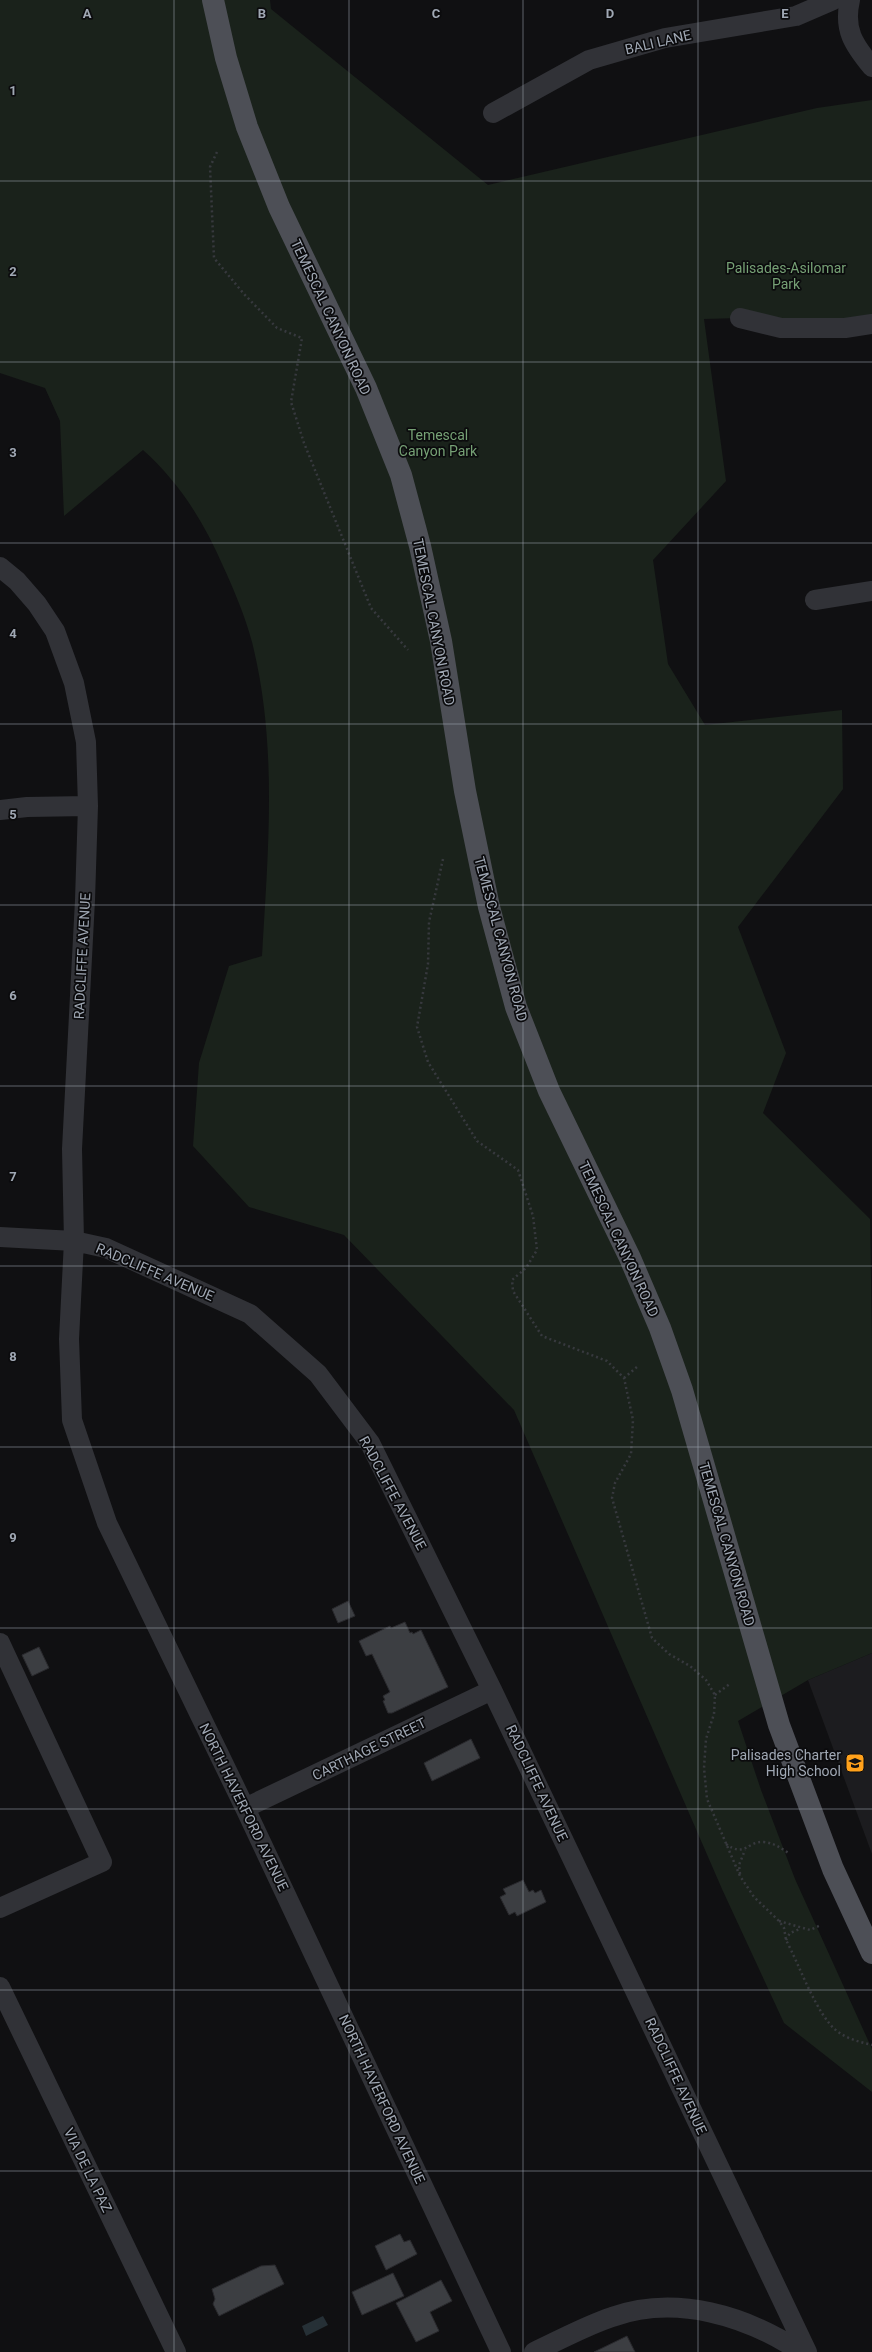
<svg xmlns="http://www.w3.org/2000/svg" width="872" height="2352" viewBox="0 0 872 2352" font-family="Roboto,sans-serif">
	<rect width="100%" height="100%" fill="#101012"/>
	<!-- built -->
	<path fill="#1c1c1f" d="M872,1653V1854L808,1680Z"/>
	<!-- green -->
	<path fill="#1a221b" d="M0,0H270L271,9L488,185L817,108L872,100V324L740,318L704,319L726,481L653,560L668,664L705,725L842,710L843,789L738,927L786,1053L763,1113L870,1219L872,1340V1653L808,1680L738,1721L761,1790L795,1879L872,2049V2092L784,2023L722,1889L514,1410L344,1235L249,1207L193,1146L199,1063L229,966L262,956C268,851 278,746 252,642C245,616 234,590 223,566C204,522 179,482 143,450L64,516L60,421L45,388L0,373Z"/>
	<!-- water -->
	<path fill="#263036" d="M323,2316L328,2325L306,2336L302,2326Z"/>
	<!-- building -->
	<path fill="#3c3e42" stroke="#2a2a2e" d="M348,1601L355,1616L338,1623L332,1609Z
		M405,1622L410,1633L412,1632L413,1634L421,1630L448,1687L392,1713H388L383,1701L385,1700L383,1696L390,1692L372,1654L366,1656L359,1641L390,1626L391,1628Z
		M39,1647L49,1668L32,1676L22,1655Z
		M471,1739L480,1758L432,1781L424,1763Z
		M523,1880L529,1892L533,1890L535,1893L541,1890L546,1902L517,1916L515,1912L509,1915L500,1897L506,1894L503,1889Z
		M400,2234L404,2242L410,2240L417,2254L386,2270L375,2246Z
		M275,2265L284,2284L219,2316L213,2304L215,2299L212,2289L261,2266Z
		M393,2273L404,2296L362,2315L352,2292Z
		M441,2280L452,2301L430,2312L439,2331L416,2342L396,2303Z
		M627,2336L635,2352H594Z"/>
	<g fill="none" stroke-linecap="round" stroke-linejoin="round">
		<!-- path -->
		<path stroke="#37393e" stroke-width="2.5" stroke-dasharray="2 3" stroke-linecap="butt" d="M217,152L210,167L214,258L244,294L277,328L302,338L291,402L304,443L371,608L408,650
			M443,859L429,922L428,964L417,1027L428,1062L477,1141L518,1170L533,1216L537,1250L526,1268L512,1280L513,1291L542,1336L607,1361L624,1378L633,1420L631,1454L615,1483L612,1498L652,1638L669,1654L690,1666L706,1680L715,1695L714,1714L706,1739L704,1768L707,1799L740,1876L754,1897L779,1921L784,1928L786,1940C799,1964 817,2016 837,2031C847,2039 860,2042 872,2045
			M624,1378L638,1366
			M715,1695L731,1683
			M726,1844C745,1858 747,1841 764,1842C774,1843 781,1848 790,1854
			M740,1874L739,1865L745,1850
			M779,1921L810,1930L821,1925
			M786,1940L790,1933L800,1929"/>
		<!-- minor -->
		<path stroke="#313237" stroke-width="20" d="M850,0C843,30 854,45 872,67
			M493,113L589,60L665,38L796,16L833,0
			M740,318L781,328H845L872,324
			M0,567L17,581L37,604L55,631L74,683L86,742L88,806L85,900L72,1149L74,1241L69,1339L72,1420L107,1523L245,1808L501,2352
			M815,600L872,591
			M0,810L27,807L88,806
			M0,1237L74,1241L106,1248L250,1314L318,1374L370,1443L492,1690L807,2352
			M0,1643L102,1862L0,1908
			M245,1808L492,1690
			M0,1987L176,2352
			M534,2352C560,2340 585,2326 612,2317C676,2294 747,2316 801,2352"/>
		<!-- major -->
		<path stroke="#4d4f56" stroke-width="22" d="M213,0L226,58L247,127L279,207L366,388L401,475L420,546L441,641L465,791L489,907L516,1007L549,1091L630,1258L660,1328L682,1390L779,1725L833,1869L872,1953"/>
	</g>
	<!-- grid -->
	<path fill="none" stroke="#a0a8b4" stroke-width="1" stroke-opacity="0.55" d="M174,0V2352M349,0V2352M523,0V2352M698,0V2352M0,181H872M0,362H872M0,543H872M0,724H872M0,905H872M0,1086H872M0,1266H872M0,1447H872M0,1628H872M0,1809H872M0,1990H872M0,2171H872"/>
	<!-- icons -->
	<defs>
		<symbol id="school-square" viewBox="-11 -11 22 22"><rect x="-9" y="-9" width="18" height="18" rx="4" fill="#ffa11b" stroke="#0b0b0d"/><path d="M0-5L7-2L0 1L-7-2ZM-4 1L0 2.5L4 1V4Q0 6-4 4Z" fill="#111"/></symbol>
	</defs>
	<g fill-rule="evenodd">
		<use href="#school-square" x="844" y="1752" width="22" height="22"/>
	</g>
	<g text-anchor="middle" stroke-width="3.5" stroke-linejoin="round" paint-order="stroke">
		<!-- street labels -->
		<g font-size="14" fill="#a0a8b4" stroke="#0b0b0d">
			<text transform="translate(658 42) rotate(-13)" y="5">BALI LANE</text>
			<text transform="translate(331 317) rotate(65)" y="5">TEMESCAL CANYON ROAD</text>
			<text transform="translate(434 622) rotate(79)" y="5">TEMESCAL CANYON ROAD</text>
			<text transform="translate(501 939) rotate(75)" y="5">TEMESCAL CANYON ROAD</text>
			<text transform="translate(82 956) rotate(-87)" y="5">RADCLIFFE AVENUE</text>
			<text transform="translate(619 1239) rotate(65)" y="5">TEMESCAL CANYON ROAD</text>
			<text transform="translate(155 1272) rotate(23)" y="5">RADCLIFFE AVENUE</text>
			<text transform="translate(393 1493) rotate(62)" y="5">RADCLIFFE AVENUE</text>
			<text transform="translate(727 1544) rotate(74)" y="5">TEMESCAL CANYON ROAD</text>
			<text transform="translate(369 1749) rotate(-26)" y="5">CARTHAGE STREET</text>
			<text transform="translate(537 1783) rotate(65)" y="5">RADCLIFFE AVENUE</text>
			<text transform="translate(244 1807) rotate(64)" y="5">NORTH HAVERFORD AVENUE</text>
			<text transform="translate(676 2076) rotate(65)" y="5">RADCLIFFE AVENUE</text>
			<text transform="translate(382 2099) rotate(65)" y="5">NORTH HAVERFORD AVENUE</text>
			<text transform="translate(88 2170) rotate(64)" y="5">VIA DE LA PAZ</text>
		</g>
		<!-- park labels -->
		<g font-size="14" fill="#76a175" stroke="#0b0b0d">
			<text x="786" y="273">Palisades-Asilomar<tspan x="786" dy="16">Park</tspan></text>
			<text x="438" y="440">Temescal<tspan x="438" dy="16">Canyon Park</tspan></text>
		</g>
		<!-- poi labels -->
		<g font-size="14" fill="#a0a8b4" stroke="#0b0b0d" text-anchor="end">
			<text x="841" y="1760">Palisades Charter<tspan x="841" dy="16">High School</tspan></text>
		</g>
	</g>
	<g font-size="13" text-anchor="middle" font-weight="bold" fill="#a0a8b4" stroke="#0b0b0d" stroke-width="3.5" stroke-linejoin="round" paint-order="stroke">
		<text x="87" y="18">A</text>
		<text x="262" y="18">B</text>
		<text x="436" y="18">C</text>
		<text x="610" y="18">D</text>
		<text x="785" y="18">E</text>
		<text x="13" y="95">1</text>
		<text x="13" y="276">2</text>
		<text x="13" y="457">3</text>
		<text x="13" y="638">4</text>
		<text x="13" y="819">5</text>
		<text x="13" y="1000">6</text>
		<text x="13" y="1181">7</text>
		<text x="13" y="1361">8</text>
		<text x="13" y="1542">9</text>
	</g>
</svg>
